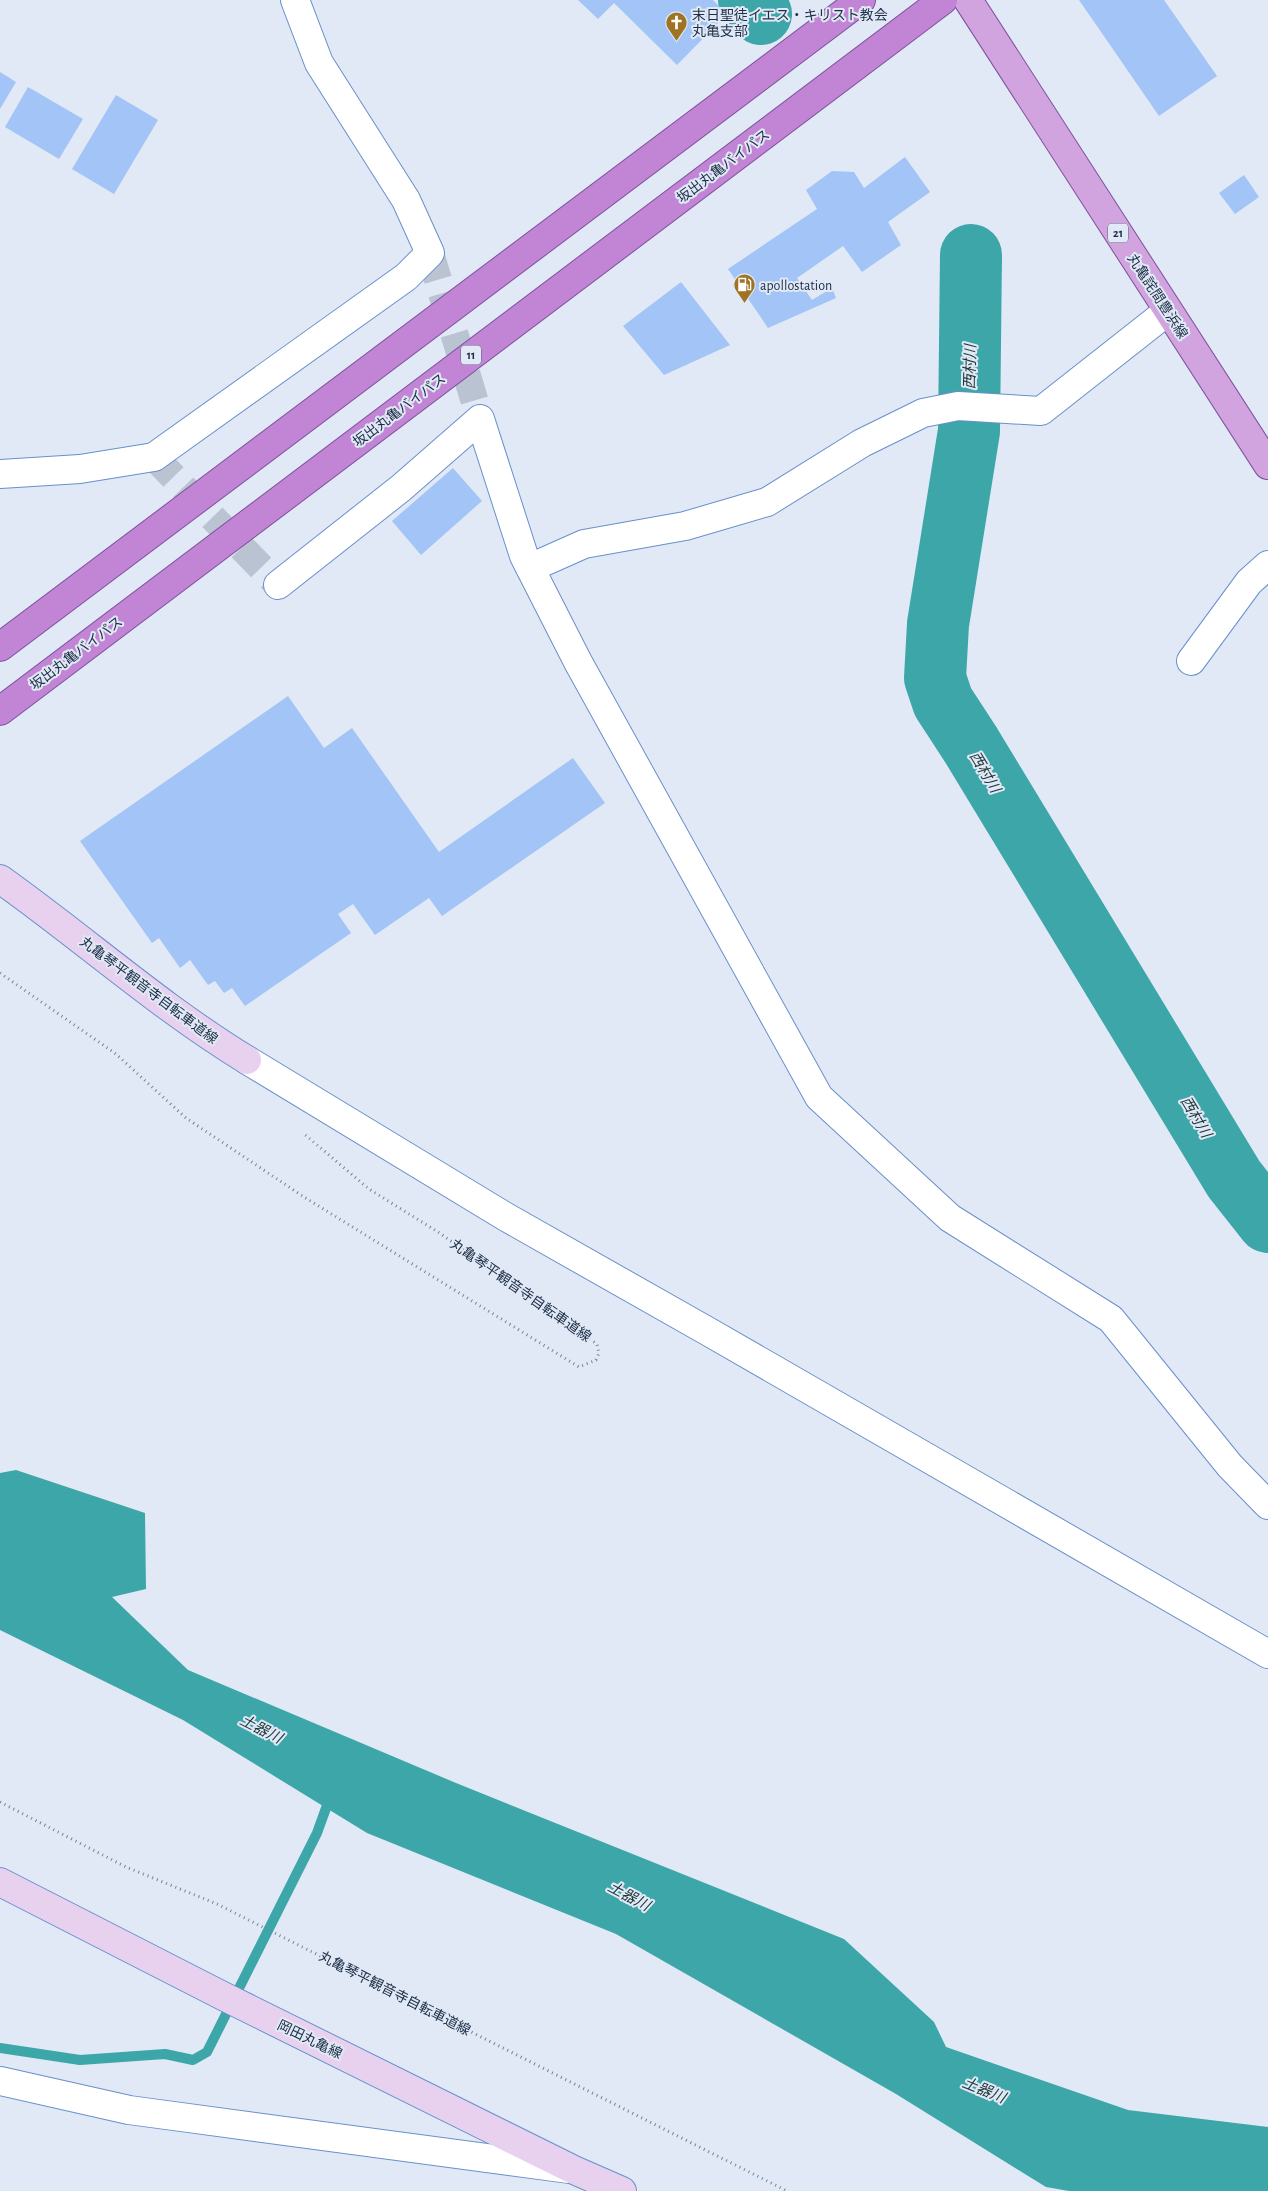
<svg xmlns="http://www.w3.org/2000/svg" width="1268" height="2191" viewBox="0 0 1268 2191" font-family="'Alegreya Sans','Noto Sans JP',sans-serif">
	<rect width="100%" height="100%" fill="#e0e9f5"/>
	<!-- water -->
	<path fill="#3ca6a9" d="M16,1470L145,1513L146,1589L112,1597L188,1670L456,1783L844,1939L934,2022L946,2047L1128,2110L1268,2127V2191H1069L1046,2187L896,2094L616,1934L367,1833L183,1720L0,1630V1473Z"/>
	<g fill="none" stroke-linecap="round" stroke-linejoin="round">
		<!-- stream -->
		<path stroke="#3ca6a9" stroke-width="10" d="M0,2048L80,2060L165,2054L193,2060L207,2052L317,1833L330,1797"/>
		<!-- river -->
		<path stroke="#3ca6a9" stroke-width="62" d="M749,0L761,14
			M971,255L969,431L938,624L935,678L943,702L971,745L1234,1179L1268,1222"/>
	</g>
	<!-- building -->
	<path fill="#a2c4f6" d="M578,0H713L727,14L677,65L614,3L598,19Z
		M1079,0H1164L1217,76L1159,116Z
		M0,72L16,82L0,109Z
		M28,87L83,119L59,159L5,127Z
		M116,95L158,120L114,194L72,169Z
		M905,157L930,192L888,222L901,245L862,272L843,246L797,278L812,300L832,288L836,298L768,328L728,269L817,209L806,190L832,171L854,172L864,188Z
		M1244,175L1259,197L1235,214L1219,193Z
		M681,282L730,345L664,375L623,326Z
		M453,468L482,501L421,555L392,521Z
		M288,696L324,748L352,728L439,852L573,758L605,803L442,916L429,898L375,935L353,904L338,914L351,933L245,1006L232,988L224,993L215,981L208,985L190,960L180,968L159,938L152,943L80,841Z"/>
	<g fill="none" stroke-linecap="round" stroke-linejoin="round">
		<!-- minor-tunnel -->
		<path stroke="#b9c3d2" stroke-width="28" stroke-dasharray="28 14" stroke-linecap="butt" d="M430,253L480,419
			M154,457L278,585"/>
		<defs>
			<path id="minor" d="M0,474L80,469L154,457L406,277L430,253L406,200L319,63L295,0
				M530,568L584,544L685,526L767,502L862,443L923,413L958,406L1041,411L1168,311
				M278,585L401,488L480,419L524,556L578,662L819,1097L950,1218L1111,1319L1230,1466L1268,1505
				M1191,661L1249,582L1268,565
				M247,1060L506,1217L709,1332L1268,1654
				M0,2081L129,2110L569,2169"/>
			<path id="secondary" d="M0,879C83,938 160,1007 247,1060
				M0,1882L223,1996L574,2170L622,2191"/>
			<path id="primary" d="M968,0L1268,465"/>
			<path id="trunk" d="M0,647L861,0
				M0,711L943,0"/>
		</defs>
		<!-- minor casing -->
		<use href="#minor" stroke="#6890cb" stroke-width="30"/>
		<!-- secondary casing -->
		<use href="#secondary" stroke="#6890cb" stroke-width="30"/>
		<!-- primary casing -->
		<use href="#primary" stroke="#7e529c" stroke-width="30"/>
		<!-- trunk casing -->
		<use href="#trunk" stroke="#7e529c" stroke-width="30"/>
		<!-- path -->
		<path stroke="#778497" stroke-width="3" stroke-dasharray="1 4" stroke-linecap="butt" d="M0,973L116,1054L186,1118L304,1197L579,1367L596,1360L599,1353L597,1344L438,1232L369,1189L303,1133
			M0,1802L126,1867L217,1904L787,2191"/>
		<!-- minor -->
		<use href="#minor" stroke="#fff" stroke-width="28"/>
		<!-- secondary -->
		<use href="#secondary" stroke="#e8d1ef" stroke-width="28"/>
		<!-- primary -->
		<use href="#primary" stroke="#d1a3df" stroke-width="28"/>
		<!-- trunk -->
		<use href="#trunk" stroke="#c284d4" stroke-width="28"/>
	</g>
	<!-- icons -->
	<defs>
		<symbol id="church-pin" viewBox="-11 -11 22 30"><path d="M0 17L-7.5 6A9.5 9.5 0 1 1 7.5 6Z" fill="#9f7323" stroke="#e0e9f5"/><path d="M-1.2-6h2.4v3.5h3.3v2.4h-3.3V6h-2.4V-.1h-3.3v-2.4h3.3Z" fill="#fff"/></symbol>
		<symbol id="fuel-pin" viewBox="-11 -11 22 30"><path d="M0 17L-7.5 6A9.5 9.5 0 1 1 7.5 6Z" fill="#9f7323" stroke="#e0e9f5"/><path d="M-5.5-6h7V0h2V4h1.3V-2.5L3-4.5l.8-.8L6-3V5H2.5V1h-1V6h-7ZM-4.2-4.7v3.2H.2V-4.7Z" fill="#fff"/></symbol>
	</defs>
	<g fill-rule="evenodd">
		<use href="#church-pin" x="664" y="10" width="25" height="34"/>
		<use href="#fuel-pin" x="732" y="272" width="25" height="34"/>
	</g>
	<g text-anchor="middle" stroke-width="4" stroke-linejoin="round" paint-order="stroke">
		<!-- shield labels -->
		<g fill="#e0e9f5" stroke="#58657a" stroke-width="1">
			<rect x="1108" y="223.5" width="20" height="19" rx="4"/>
			<rect x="461" y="345.5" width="20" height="19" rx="4"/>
		</g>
		<g font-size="12" font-weight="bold" fill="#1d2d46">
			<text x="1118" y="237">21</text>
			<text x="471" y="359">11</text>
		</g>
		<!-- poi labels -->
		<g font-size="14" fill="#1d2d46" stroke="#e0e9f5" text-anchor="start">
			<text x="692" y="20">末日聖徒イエス・キリスト教会<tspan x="692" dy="16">丸亀支部</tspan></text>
			<text x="760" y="290">apollostation</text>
		</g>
		<!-- street labels -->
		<g font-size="14" fill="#1d2d46" stroke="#e0e9f5">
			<text transform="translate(723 166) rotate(-37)" y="5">坂出丸亀バイパス</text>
			<text transform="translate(1158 296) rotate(57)" y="5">丸亀詫間豊浜線</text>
			<text transform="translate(399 410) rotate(-37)" y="5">坂出丸亀バイパス</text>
			<text transform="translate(76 653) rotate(-37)" y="5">坂出丸亀バイパス</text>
			<text transform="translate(149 990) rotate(37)" y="5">丸亀琴平観音寺自転車道線</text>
			<text transform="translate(521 1290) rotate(35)" y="5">丸亀琴平観音寺自転車道線</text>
			<text transform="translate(395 1993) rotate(27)" y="5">丸亀琴平観音寺自転車道線</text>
			<text transform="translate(310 2039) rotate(26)" y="5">岡田丸亀線</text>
		</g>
		<!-- water labels -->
		<g font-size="15" font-style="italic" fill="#1f3737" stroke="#e0e9f5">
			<text transform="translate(970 367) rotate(-89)" y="5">西村川</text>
			<text transform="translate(985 772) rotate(59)" y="5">西村川</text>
			<text transform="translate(1196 1117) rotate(59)" y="5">西村川</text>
			<text transform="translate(261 1729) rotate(27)" y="5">土器川</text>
			<text transform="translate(629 1896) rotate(28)" y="5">土器川</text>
			<text transform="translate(984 2090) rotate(22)" y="5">土器川</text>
		</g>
	</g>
</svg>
